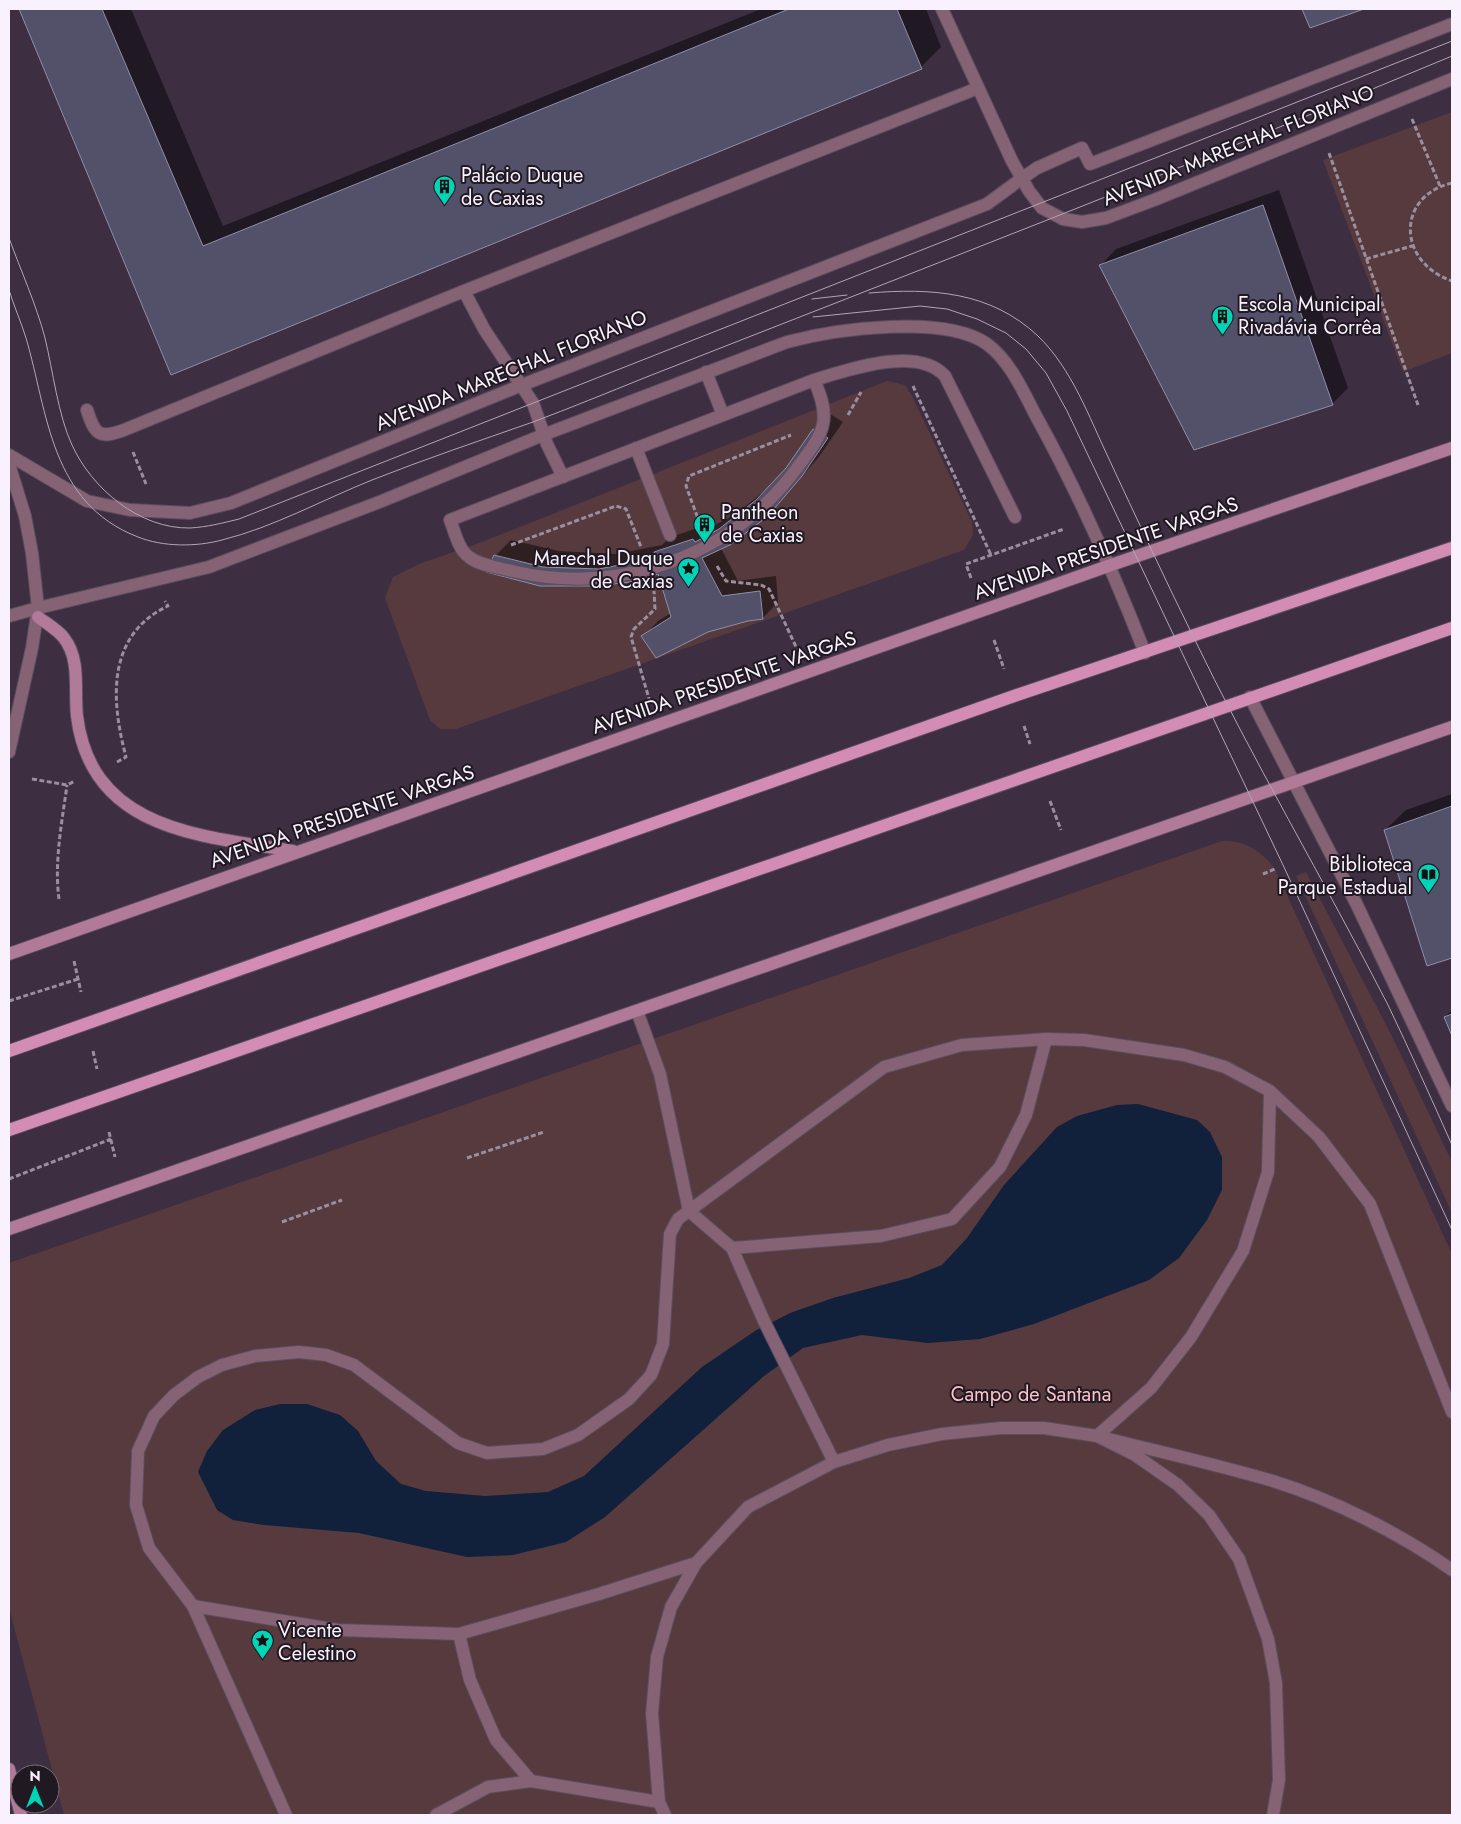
<svg xmlns="http://www.w3.org/2000/svg" width="1461" height="1824" viewBox="0 0 1461 1824" font-family="Jost,sans-serif">
	<rect width="100%" height="100%" fill="#3d2e42"/>
	<!-- green -->
	<path fill="#573a3d" d="M1452,112V353L1403,372L1323,160Z
		M887,381L905,385L911,394L972,522L973,535L964,550L456,729H440L430,720L385,598L393,577L419,564L482,542Z
		M1222,841C1246,840 1261,851 1275,869L1452,1254V1815H64L9,1608V1263Z
		M1306,872L1392,1036L1452,1162V1213L1296,876Z"/>
	<!-- water -->
	<path fill="#11203b" d="M1138,1104L1197,1120L1210,1132L1222,1157V1190L1207,1220L1179,1258L1149,1280L1034,1324L980,1339L928,1343L862,1335L803,1348L764,1376L605,1517L566,1542L513,1555L467,1557L359,1533L264,1525L233,1520L217,1510L198,1472L207,1451L223,1430L255,1410L280,1404H307L340,1415L358,1431L376,1461L401,1484L426,1491L485,1496L548,1492L584,1476L702,1367L755,1331L790,1313L833,1298L909,1278L942,1265L967,1238L1004,1185L1057,1127L1077,1116L1117,1105Z"/>
	<!-- shadow -->
	<path fill="#0007" d="M21,9H131L223,226L761,9H926L941,47L921,67L171,373Z
		M1304,9H1360L1310,27Z
		M1279,190L1348,388L1332,404L1101,265L1116,249Z
		M830,414L843,422L818,458L768,515L721,548L738,581L776,576L778,602L763,618L643,637L658,621L671,613L659,573L597,585L495,556L511,540L559,551L616,554L662,545L671,537L709,524L711,527L736,514L769,487L787,469L814,430Z
		M1452,794V956L1428,965L1385,830L1406,810Z
		M1452,1010V1033L1445,1017Z"/>
	<!-- building -->
	<path fill="#535169" stroke="#918ea9" d="M19,9H102L203,246L789,9H897L922,69L171,375Z
		M1302,9H1364L1310,28Z
		M1263,205L1333,405L1194,450L1099,265Z
		M813,429L828,438L802,476L768,516L730,545L702,558L722,596L760,591L763,619L748,621L708,632L656,658L641,636L671,617L658,574L638,581L597,586H540L486,572L494,555L543,567L599,569L656,558L654,552L693,539L695,542L719,529L756,500L786,468Z
		M1452,806V958L1427,966L1384,830Z
		M1452,1014V1036L1444,1017Z"/>
	<g fill="none" stroke-linecap="round" stroke-linejoin="round">
		<defs>
			<path id="service" d="M464,291L484,329L533,403L547,444L563,477
				M706,372L723,415
				M814,380C833,422 823,433 797,468C731,557 619,596 512,571C498,567 480,566 469,557C458,549 455,532 450,520L814,380C848,370 917,345 945,376L1015,517
				M87,410C95,435 99,439 124,430L464,291L978,88
				M636,448L670,535
				M9,455L87,501L130,510L190,513L231,503L522,385L987,204L1021,179
				M9,616L38,608
				M193,1606L286,1815"/>
			<path id="pedestrian" d="M637,1011L660,1074L689,1211L732,1248L764,1321L834,1462
				M1270,1091L1268,1172L1243,1251L1191,1337L1151,1388L1097,1436C1156,1451 1215,1464 1273,1481C1334,1500 1401,1534 1452,1570
				M732,1248L881,1236L952,1219L1000,1167L1026,1115L1046,1039
				M696,1563L599,1594L459,1634L338,1630L193,1606L149,1548L136,1505L138,1451L154,1416L174,1395L198,1377L222,1365L255,1356L299,1352L326,1355L354,1365L458,1443L487,1453L543,1449L578,1435L629,1399L651,1375L663,1344L670,1234L678,1219L884,1067L962,1045L1046,1039L1084,1040L1184,1055L1225,1067L1270,1091L1319,1137L1370,1204L1452,1412
				M459,1634L470,1680L496,1740L531,1781
				M436,1815L488,1787L531,1781L659,1802
				M665,1815L659,1802L652,1713L657,1657L671,1607L696,1563L748,1507L834,1462L888,1445L942,1434L1001,1428H1044L1097,1436L1135,1455L1178,1485L1209,1515L1239,1559L1268,1639L1276,1683L1279,1780L1273,1815"/>
			<path id="minor" d="M942,9L1012,161L1029,191L1042,208L1063,219L1082,222L1106,218L1154,200L1452,79
				M1021,179L1037,168L1082,148L1090,164L1452,24
				M38,608L209,567L382,501L543,435L787,342C836,329 944,314 987,344C1010,361 1023,391 1036,416C1078,492 1113,571 1145,653"/>
			<path id="tertiary" d="M9,464L25,516L32,553L38,608L32,648L9,752
				M1250,697L1356,903L1452,1106"/>
			<path id="secondary" d="M38,617C46,623 58,630 64,638C81,660 74,690 77,716C91,831 202,836 293,851
				M9,954L1111,565L1452,448
				M9,1229L1452,727
				M9,1769L21,1815"/>
			<path id="primary" d="M9,1051L1014,696L1452,548
				M9,1130L1452,628"/>
		</defs>
		<!-- service casing -->
		<use href="#service" stroke="#5b4d60" stroke-width="14"/>
		<!-- pedestrian casing -->
		<use href="#pedestrian" stroke="#5b4d60" stroke-width="14"/>
		<!-- minor casing -->
		<use href="#minor" stroke="#5b4d60" stroke-width="14"/>
		<!-- tertiary casing -->
		<use href="#tertiary" stroke="#5b4d60" stroke-width="14"/>
		<!-- secondary casing -->
		<use href="#secondary" stroke="#5b4d60" stroke-width="14"/>
		<!-- primary casing -->
		<use href="#primary" stroke="#5b4d60" stroke-width="14"/>
		<!-- path -->
		<path stroke="#9b8f9f" stroke-width="3" stroke-dasharray="5 2.5" stroke-linecap="butt" d="M1412,119L1440,186
			M1329,153L1418,405
			M1452,183C1396,196 1397,262 1452,281
			M1366,259L1412,246
			M913,386L991,555
			M848,415L861,392
			M133,452L146,484
			M700,524L686,486L689,476L791,435
			M511,545L616,506L626,509L641,547
			M717,566L726,581L761,585L769,589L798,651
			M971,578L966,564L1064,529
			M994,640L1004,669
			M650,702L631,637L634,629L655,609L654,591
			M1024,726L1030,744
			M117,762L126,757C111,701 106,635 168,606L165,601
			M32,779L67,785L75,781
			M1050,801L1061,830
			M1263,874L1275,869
			M59,899C54,862 62,822 67,785
			M74,961L81,992
			M9,1001L78,979
			M93,1051L97,1069
			M109,1132L115,1157
			M467,1158L544,1132
			M9,1179L111,1139
			M282,1222L342,1200"/>
		<!-- service -->
		<use href="#service" stroke="#856274" stroke-width="12"/>
		<!-- pedestrian -->
		<use href="#pedestrian" stroke="#856274" stroke-width="12"/>
		<!-- minor -->
		<use href="#minor" stroke="#856274" stroke-width="12"/>
		<!-- tertiary -->
		<use href="#tertiary" stroke="#856274" stroke-width="12"/>
		<!-- secondary -->
		<use href="#secondary" stroke="#b17a98" stroke-width="12"/>
		<!-- primary -->
		<use href="#primary" stroke="#d38cb3" stroke-width="12"/>
		<!-- tram -->
		<path stroke="#b1a6b6" stroke-width="1" d="M9,238C21,271 36,304 45,338C53,371 58,415 72,445C92,489 140,529 190,528C207,527 223,523 239,519L1452,41
			M9,290C14,306 21,322 26,338C48,413 50,503 138,537C163,547 196,547 222,540C274,527 322,500 372,480C425,459 479,441 533,422C570,408 607,393 644,378C914,272 1185,168 1452,56
			M869,293C931,288 990,291 1038,336C1072,369 1089,417 1109,459C1136,517 1163,575 1191,632C1252,759 1324,880 1388,1005C1410,1051 1431,1098 1452,1145
			M812,299L847,295
			M813,317L920,306L947,309L977,319L1006,333L1026,349L1046,373L1067,411L1283,865L1452,1230"/>
	</g>
	<!-- icons -->
	<defs>
		<symbol id="building-pin" viewBox="-11 -11 22 30"><path d="M0 17L-7.5 6A9.5 9.5 0 1 1 7.5 6Z" fill="#00d5b7" stroke="#201922"/><path d="M-4-6H4V6H1V3H-1V6H-4ZM-2.5-4.3h1.7v1.8h-1.7ZM.8-4.3h1.7v1.8H.8ZM-2.5-1h1.7V.8h-1.7ZM.8-1h1.7V.8H.8Z" fill="#111"/></symbol>
		<symbol id="sight-pin" viewBox="-11 -11 22 30"><path d="M0 17L-7.5 6A9.5 9.5 0 1 1 7.5 6Z" fill="#00d5b7" stroke="#201922"/><path d="M0-6L1.8-2.2L6-1.7L2.9 1.2L3.7 5.4L0 3.3L-3.7 5.4L-2.9 1.2L-6-1.7L-1.8-2.2Z" fill="#111"/></symbol>
		<symbol id="library-pin" viewBox="-11 -11 22 30"><path d="M0 17L-7.5 6A9.5 9.5 0 1 1 7.5 6Z" fill="#00d5b7" stroke="#201922"/><path d="M-6-4Q-3-5.5-.7-3.5V5Q-3 3-6 4ZM6-4Q3-5.5 .7-3.5V5Q3 3 6 4Z" fill="#111"/></symbol>
	</defs>
	<g fill-rule="evenodd">
		<use href="#building-pin" x="432" y="174" width="25" height="34"/>
		<use href="#building-pin" x="1210" y="304" width="25" height="34"/>
		<use href="#building-pin" x="692" y="512" width="25" height="34"/>
		<use href="#sight-pin" x="676" y="556" width="25" height="34"/>
		<use href="#library-pin" x="1416" y="862" width="25" height="34"/>
		<use href="#sight-pin" x="250" y="1628" width="25" height="34"/>
	</g>
	<g text-anchor="middle" stroke-width="4" stroke-linejoin="round" paint-order="stroke">
		<!-- street labels -->
		<g font-size="20" fill="#faf1fe" stroke="#201922">
			<text transform="translate(1238 145) rotate(-22)" y="7">AVENIDA MARECHAL FLORIANO</text>
			<text transform="translate(511 370) rotate(-22)" y="7">AVENIDA MARECHAL FLORIANO</text>
			<text transform="translate(1106 548) rotate(-19)" y="7">AVENIDA PRESIDENTE VARGAS</text>
			<text transform="translate(724 682) rotate(-19)" y="7">AVENIDA PRESIDENTE VARGAS</text>
			<text transform="translate(342 816) rotate(-19)" y="7">AVENIDA PRESIDENTE VARGAS</text>
		</g>
		<!-- poi labels -->
		<g font-size="20" fill="#faf1fe" stroke="#201922" text-anchor="start">
			<text x="461" y="182">Palácio Duque<tspan x="461" dy="23">de Caxias</tspan></text>
			<text x="1238" y="311">Escola Municipal<tspan x="1238" dy="23">Rivadávia Corrêa</tspan></text>
			<text x="721" y="519">Pantheon<tspan x="721" dy="23">de Caxias</tspan></text>
			<text x="673" y="565" text-anchor="end">Marechal Duque<tspan x="673" dy="23">de Caxias</tspan></text>
			<text x="1412" y="871" text-anchor="end">Biblioteca<tspan x="1412" dy="23">Parque Estadual</tspan></text>
			<text x="278" y="1637">Vicente<tspan x="278" dy="23">Celestino</tspan></text>
		</g>
		<!-- park labels -->
		<g font-size="20" fill="#fec2c6" stroke="#201922">
			<text x="1031" y="1401">Campo de Santana</text>
		</g>
	</g>
	<!-- border -->
	<rect width="1461" height="1824" fill="none" stroke="#faf1fe" stroke-width="20"/>
	<!-- north arrow -->
	<g transform="translate(35 1789)"><circle r="24" fill="#201922" stroke="#776f7a"/>
	<path d="M0-4L9 19L0 12L-9 19Z" fill="#00d5b7"/>
	<text y="-8" font-size="14" font-weight="bold" text-anchor="middle" fill="#faf1fe">N</text>
	</g>
</svg>
